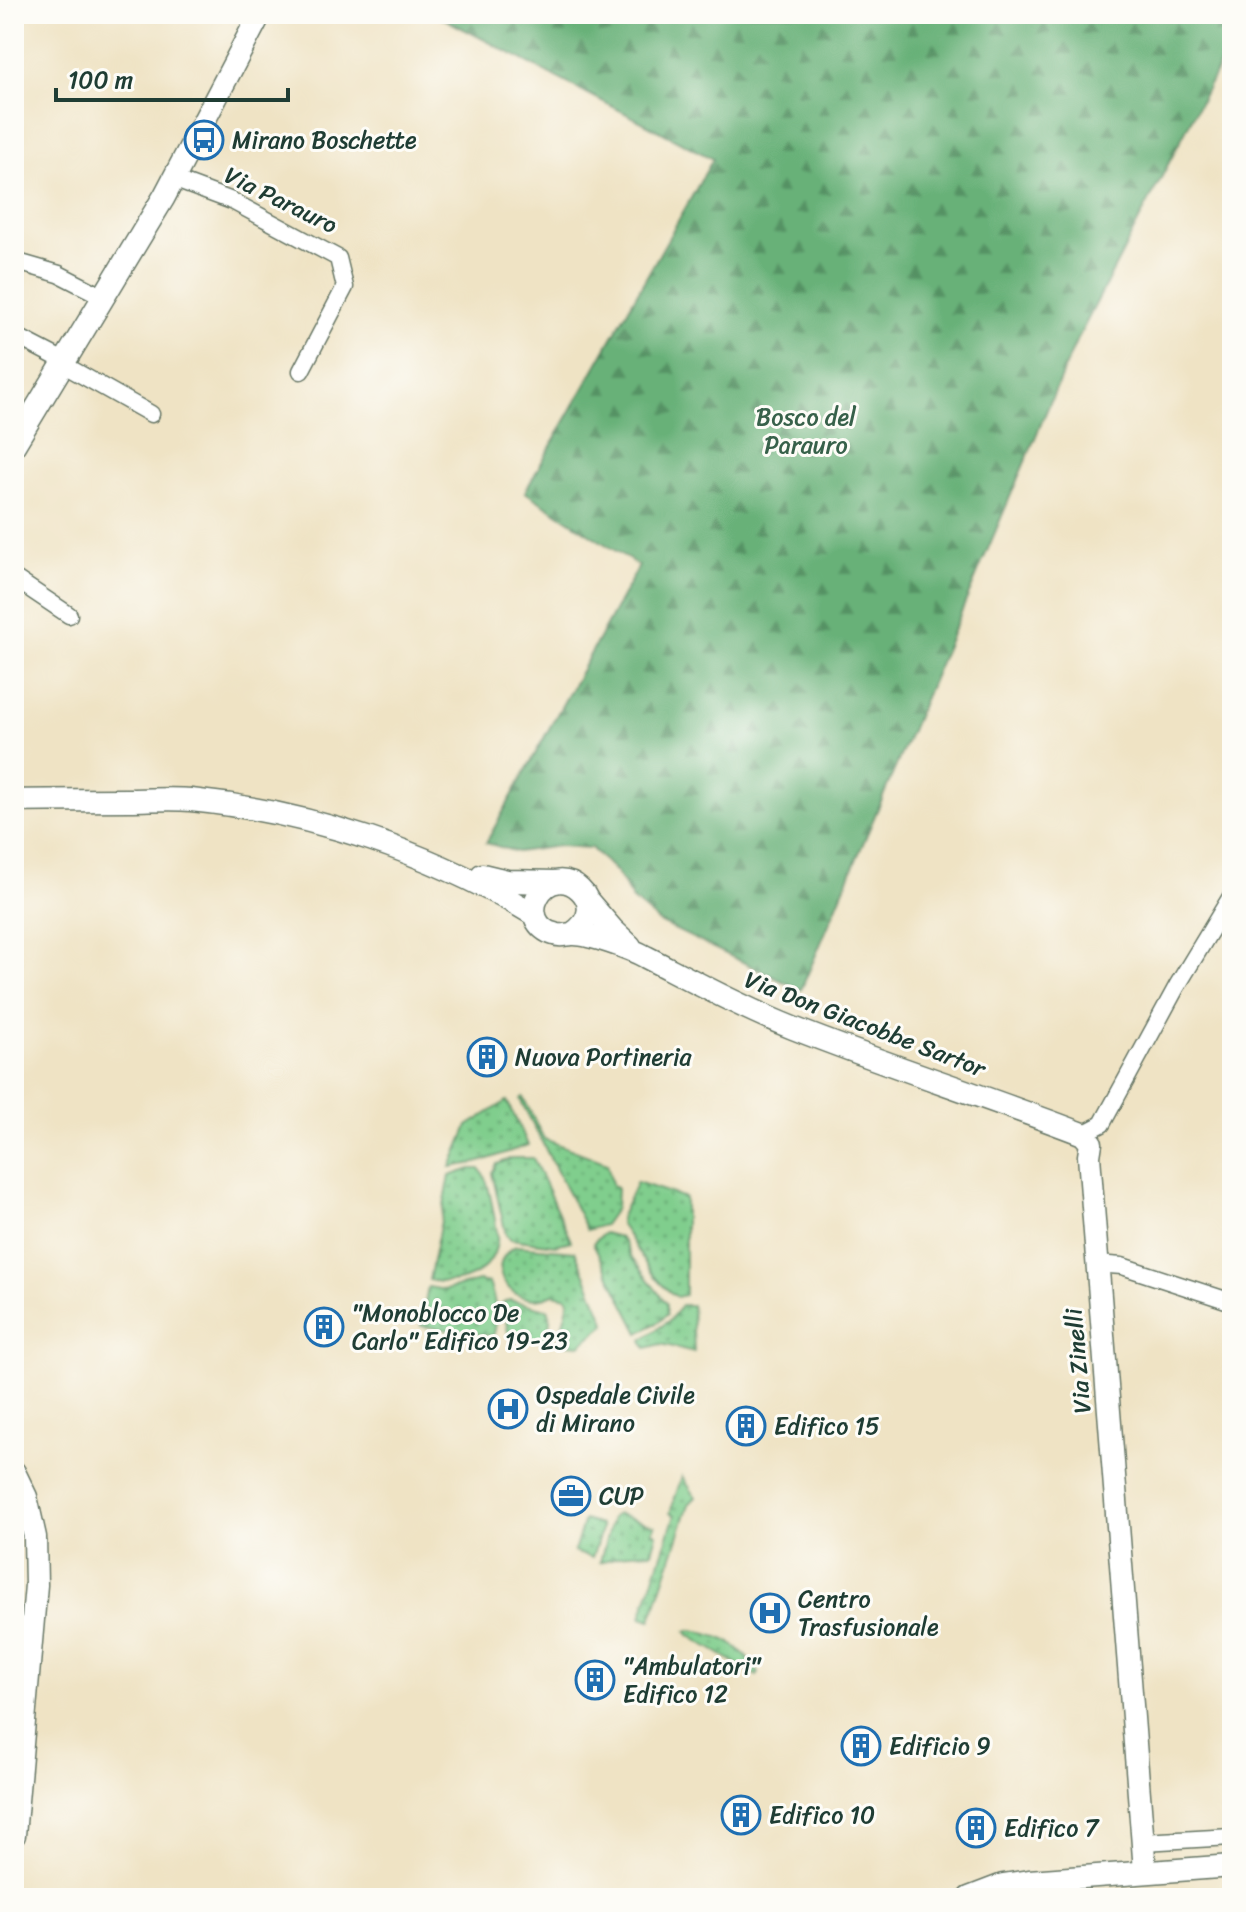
<svg xmlns="http://www.w3.org/2000/svg" width="1246" height="1912" viewBox="0 0 1246 1912" font-family="Sriracha,sans-serif">
	<defs>
		<pattern id="grass-dots" width="8" height="8" patternUnits="userSpaceOnUse" patternTransform="scale(2)"><rect width="8" height="8" fill="#80ce8d"/><path d="M2 2h.1M6 6h.1" fill="none" stroke="#68a874" stroke-width="1.8" stroke-linecap="round"/></pattern>
		<pattern id="forest-firs" width="22" height="20" patternUnits="userSpaceOnUse" patternTransform="scale(2)"><rect width="22" height="20" fill="#68b178"/><path d="M5 1l3.5 6h-7zM16 11l3.5 6h-7z" fill="#559163"/></pattern>
	</defs>
	<rect width="100%" height="100%" fill="#fdfcf7"/>
	<filter id="ink" filterUnits="userSpaceOnUse"><feTurbulence type="fractalNoise" baseFrequency=".0125" numOctaves="2"/><feDisplacementMap in="SourceGraphic" scale="16" xChannelSelector="R" yChannelSelector="G"/><feConvolveMatrix kernelMatrix="1 2 1 2 8 2 1 2 1" color-interpolation-filters="sRGB"/></filter>
	<filter id="wash" filterUnits="userSpaceOnUse"><feTurbulence type="fractalNoise" baseFrequency=".006" numOctaves="4" result="noise"/><feDisplacementMap in="SourceGraphic" scale="32" xChannelSelector="R" yChannelSelector="G"/><feGaussianBlur stdDeviation="1.8" result="paint"/><feColorMatrix in="noise" values="0 0 0 0 0 0 0 0 0 0 0 0 0 0 0 0 0 1.4 0 .05"/><feComposite in="paint" operator="in"/></filter>
	<g filter="url(#wash)">
		<rect width="100%" height="100%" fill="#efe3c4"/>
		<!-- grass -->
		<path fill="url(#grass-dots)" stroke="#508660" stroke-width="2" d="M523,1097L544,1139L607,1163L612,1184L617,1189L616,1208L604,1225L587,1230L520,1099Z
			M507,1101L528,1145L480,1162L451,1167L468,1126Z
			M512,1158H533L571,1241L555,1245L511,1239L506,1235L492,1173L497,1164Z
			M471,1169H480C488,1179 489,1192 492,1204C494,1216 498,1230 497,1242C492,1275 457,1287 429,1280L450,1176Z
			M637,1182L685,1198V1295L677,1297C648,1278 639,1249 620,1224V1218Z
			M604,1233L619,1237L625,1244L630,1256L667,1304V1314L660,1321L639,1333L593,1243Z
			M516,1246L575,1251L606,1324L580,1345L558,1343L569,1301L567,1297L553,1294C514,1314 479,1265 516,1246Z
			M478,1281L489,1283C495,1299 499,1320 493,1336L421,1326L428,1287L445,1290Z
			M509,1300L548,1309C553,1321 548,1330 542,1341L509,1336L502,1303Z
			M681,1305H692L694,1352L661,1344L646,1348L642,1340L670,1320Z
			M682,1476L696,1497L689,1504L651,1620L641,1617L675,1515L670,1513Z
			M618,1514L655,1526L652,1532L657,1534L652,1552L631,1553L600,1562L612,1517Z
			M584,1520L600,1525L601,1530L592,1558L574,1552Z
			M694,1630C733,1641 734,1641 759,1673L757,1676L690,1636L686,1631Z"/>
		<!-- forest -->
		<path fill="url(#forest-firs)" stroke="#447756" stroke-width="2" d="M435,14H1232V41L1074,346L801,990L659,922L633,900L616,872L591,848L559,846L517,852L486,843L639,566L525,492L713,159Z"/>
	</g>
	<g filter="url(#ink)">
		<g fill="none" stroke-linecap="round" stroke-linejoin="round">
			<defs>
				<path id="minor" d="M173,179L232,201L338,258L345,287L301,371
					M14,261L59,274L104,297
					M14,335L66,362
					M64,365L151,414
					M14,578L69,615
					M1083,1134L1102,1124L1177,986L1232,895
					M1096,1264L1122,1266L1232,1302
					M1143,1842L1232,1837"/>
				<path id="secondary" d="M14,445L164,197L260,14
					M14,801C53,800 91,800 130,800C150,800 171,798 191,800C311,812 432,853 535,915
					M482,875L507,881L556,882
					M587,900L612,929L630,946
					M572,934C617,905 559,857 538,896C534,903 533,911 536,919C539,926 546,932 554,934C561,937 565,934 572,934C588,933 632,949 646,957C695,982 743,1008 793,1028C889,1066 987,1097 1083,1134L1091,1143L1089,1156L1145,1871
					M14,1472L26,1497L35,1537L36,1585L14,1835
					M969,1898L1003,1885L1029,1881L1232,1866"/>
			</defs>
			<!-- minor casing -->
			<use href="#minor" stroke="#687766" stroke-width="19"/>
			<!-- secondary casing -->
			<use href="#secondary" stroke="#687766" stroke-width="25"/>
			<!-- minor -->
			<use href="#minor" stroke="#fff" stroke-width="16"/>
			<!-- secondary -->
			<use href="#secondary" stroke="#fff" stroke-width="22"/>
		</g>
	</g>
	<!-- icons -->
	<defs>
		<symbol id="bus-ring" viewBox="-11 -11 22 22"><circle r="9.5" fill="#fdfcf7" stroke="#1f6fb2" stroke-width="1.5"/><path d="M-5-6H5V4H4V6H2V4H-2V6H-4V4H-5ZM-3.5-4V0h7V-4ZM-3.5 1.2v1.5H-2V1.2ZM2 1.2v1.5H3.5V1.2Z" fill="#1f6fb2"/></symbol>
		<symbol id="building-ring" viewBox="-11 -11 22 22"><circle r="9.5" fill="#fdfcf7" stroke="#1f6fb2" stroke-width="1.5"/><path d="M-4-6H4V6H1V3H-1V6H-4ZM-2.5-4.3h1.7v1.8h-1.7ZM.8-4.3h1.7v1.8H.8ZM-2.5-1h1.7V.8h-1.7ZM.8-1h1.7V.8H.8Z" fill="#1f6fb2"/></symbol>
		<symbol id="hospital-ring" viewBox="-11 -11 22 22"><circle r="9.5" fill="#fdfcf7" stroke="#1f6fb2" stroke-width="1.5"/><path d="M-5-5h3v3.5h4V-5h3V5h-3V1.5h-4V5h-3Z" fill="#1f6fb2"/></symbol>
		<symbol id="office-ring" viewBox="-11 -11 22 22"><circle r="9.5" fill="#fdfcf7" stroke="#1f6fb2" stroke-width="1.5"/><path d="M-6-3h4V-5.5h4V-3h4V5H-6ZM-1-4.5V-3h2v-1.5ZM-6 0V1H6V0Z" fill="#1f6fb2"/></symbol>
	</defs>
	<g fill-rule="evenodd">
		<use href="#bus-ring" x="182" y="118" width="44" height="44"/>
		<use href="#building-ring" x="465" y="1035" width="44" height="44"/>
		<use href="#building-ring" x="302" y="1305" width="44" height="44"/>
		<use href="#hospital-ring" x="486" y="1387" width="44" height="44"/>
		<use href="#building-ring" x="724" y="1404" width="44" height="44"/>
		<use href="#office-ring" x="549" y="1474" width="44" height="44"/>
		<use href="#hospital-ring" x="748" y="1591" width="44" height="44"/>
		<use href="#building-ring" x="573" y="1658" width="44" height="44"/>
		<use href="#building-ring" x="839" y="1724" width="44" height="44"/>
		<use href="#building-ring" x="719" y="1793" width="44" height="44"/>
		<use href="#building-ring" x="954" y="1806" width="44" height="44"/>
	</g>
	<g text-anchor="middle" stroke-width="6" stroke-linejoin="round" paint-order="stroke">
		<!-- poi labels -->
		<g font-size="24" fill="#1f3d34" stroke="#fdfcf7" text-anchor="start">
			<text x="232" y="148">Mirano Boschette</text>
			<text x="515" y="1065">Nuova Portineria</text>
			<text x="352" y="1321">"Monoblocco De<tspan x="352" dy="28">Carlo" Edifico 19-23</tspan></text>
			<text x="536" y="1403">Ospedale Civile<tspan x="536" dy="28">di Mirano</tspan></text>
			<text x="774" y="1434">Edifico 15</text>
			<text x="599" y="1504">CUP</text>
			<text x="798" y="1607">Centro<tspan x="798" dy="28">Trasfusionale</tspan></text>
			<text x="623" y="1674">"Ambulatori"<tspan x="623" dy="28">Edifico 12</tspan></text>
			<text x="889" y="1754">Edificio 9</text>
			<text x="769" y="1823">Edifico 10</text>
			<text x="1004" y="1836">Edifico 7</text>
		</g>
		<!-- street labels -->
		<g font-size="24" fill="#1f3d34" stroke="#fdfcf7">
			<text transform="translate(281 200) rotate(26)" y="8">Via Parauro</text>
			<text transform="translate(865 1024) rotate(21)" y="8">Via Don Giacobbe Sartor</text>
			<text transform="translate(1078 1361) rotate(-95)" y="8">Via Zinelli</text>
		</g>
		<!-- park labels -->
		<g font-size="24" fill="#37614a" stroke="#fdfcf7">
			<text x="806" y="425">Bosco del<tspan x="806" dy="28">Parauro</tspan></text>
		</g>
	</g>
	<!-- margin -->
	<rect width="1246" height="1912" fill="none" stroke="#fdfcf7" stroke-width="48"/>
	<!-- scale -->
	<path d="M56 88v12h232v-12" fill="none" stroke="#1f3d34" stroke-width="4"/>
	<text x="68" y="88" font-size="24" fill="#1f3d34" stroke="#fdfcf7" stroke-width="6" paint-order="stroke">100 m</text>
</svg>
